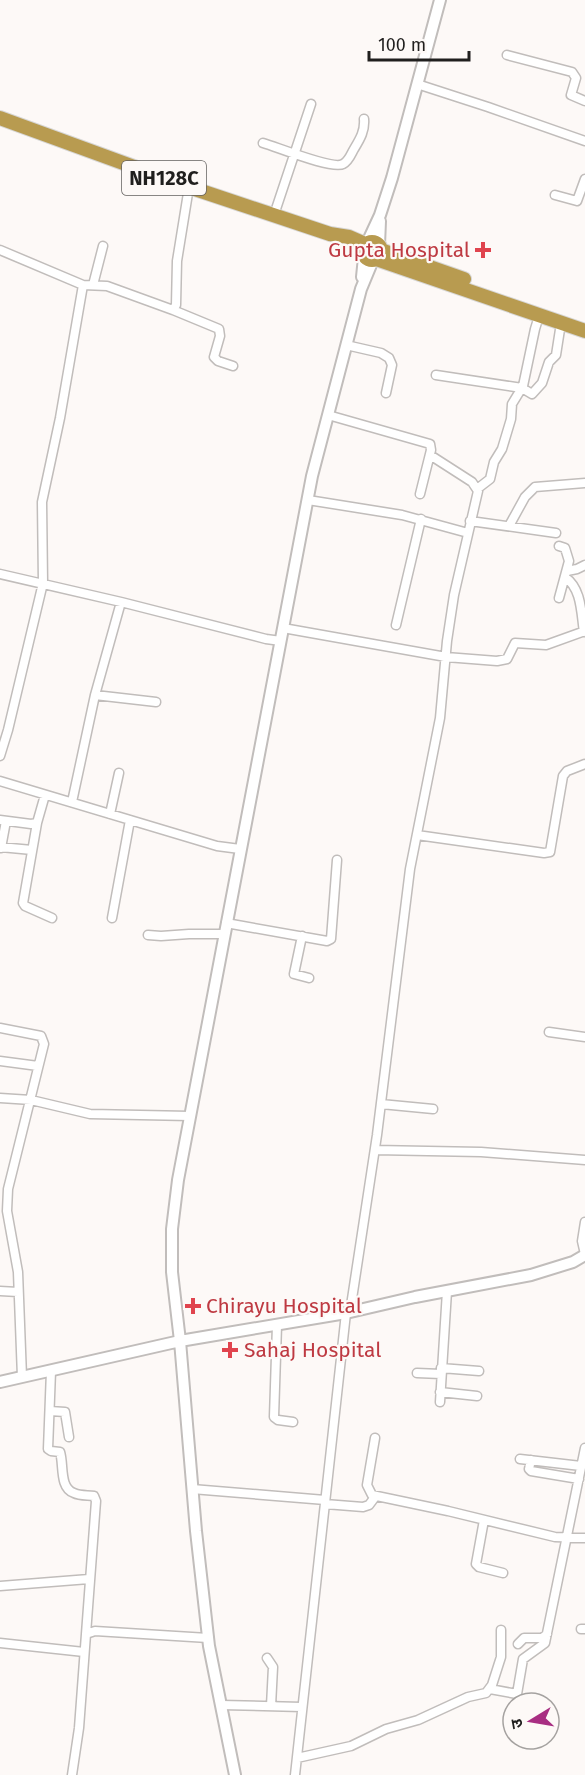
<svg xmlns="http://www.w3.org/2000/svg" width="585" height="1775" viewBox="0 0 585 1775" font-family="'Fira Sans','Noto Sans Devanagari',sans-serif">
	<rect width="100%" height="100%" fill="#fdf9f7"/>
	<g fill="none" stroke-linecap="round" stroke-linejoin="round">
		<defs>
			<path id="minor" d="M507,55L572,72L576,78L571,95L585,101
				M417,84L488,107L585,141
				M263,143C277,147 333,170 343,164C349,161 351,154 354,149C360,139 365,131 364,119
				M555,195L577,201L585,179
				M274,215L311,104
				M0,250L83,285L107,286L173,310L176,305L177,261L189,187
				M93,285L103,246
				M173,310L219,329L220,336L214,357L218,361L233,366
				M346,345L381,353L389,358L392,365L386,393
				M436,375L522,388L532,394L542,383L549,362L556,355L561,323
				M328,415L430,444L431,450L420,494
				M477,489L490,479L494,462L502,449L511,419L512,404L523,386L535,329L539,316
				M308,500L402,515L468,533
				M470,521L556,533
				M509,526L525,497L535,487L585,483
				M559,546L565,548L569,561L559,598
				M567,571L577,569L585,565
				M0,574L121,602L266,639L281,641
				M565,577C582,589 581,613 584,632
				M396,625L421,519
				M283,628L446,657L497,661L507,659L515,643L546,645L585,631
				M95,695L156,702
				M0,756L8,730L43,583L42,502L60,418L83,285
				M0,781L217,846L240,849
				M72,802L95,695L121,602
				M110,814L119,773
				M0,820L31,824L37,823L45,795
				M37,823L23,903L25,906L52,918
				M417,835L544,853L550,852L563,776L567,771L585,764
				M0,847L32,850
				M1,848L6,821
				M112,918L130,820
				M226,923L327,941L331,939L337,860
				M148,935L161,936L189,934H224
				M302,936L294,974L309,978
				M0,1028L41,1036L44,1044L8,1189L7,1211L18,1272L22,1377
				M549,1032L585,1037
				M0,1061L38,1066
				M0,1098L31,1100L90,1114L190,1116
				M381,1104L433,1109
				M375,1150L481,1152L585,1160
				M585,1222L582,1241L585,1254
				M0,1291L18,1292
				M350,1312L377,1135L410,869L440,718L447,641L454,595L478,491L472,482L430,455
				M277,1325L274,1417L278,1420L293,1422
				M441,1368L479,1371
				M51,1371L48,1449L51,1451L60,1452C64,1464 59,1488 74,1493C80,1496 88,1495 94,1496L96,1501L86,1634
				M417,1373L441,1374
				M440,1392L477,1396
				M440,1402L447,1291
				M50,1411L65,1412L69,1437
				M375,1438L367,1485L372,1495L448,1511L555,1537L585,1538
				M520,1459L581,1466
				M531,1460L529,1469L531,1471L579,1479
				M192,1489L325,1500
				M325,1504L363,1507L369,1505L375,1497
				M484,1520L476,1564L479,1567L503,1573
				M0,1586L89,1579
				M581,1629H585
				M0,1643L84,1652
				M518,1644L524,1638H542L547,1634
				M267,1658L273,1667L271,1706
				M490,1689L517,1694L523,1659L545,1643L585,1448
				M221,1705L302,1707
				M297,1758L351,1746L386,1729L418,1720L468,1697L486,1693L492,1685L501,1657V1630
				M72,1775L79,1728L86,1634L95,1631L208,1638
				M295,1775L346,1313"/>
			<path id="tertiary" d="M367,243L380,215L392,178L440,0
				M379,245L380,221
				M362,277L364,257
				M0,1382L180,1341L346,1313L415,1297L531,1275L573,1262L585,1255
				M235,1775L209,1646L196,1531L180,1341L172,1272V1229L178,1180L312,476L361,289L373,260"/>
			<path id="trunk" d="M0,118L189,187L330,234L349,237L365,244
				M363 251a9 9 0 1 1 18 0a9 9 0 1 1-18 0Z
				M381,250L464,279
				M376,259L585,331"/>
		</defs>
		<!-- minor casing -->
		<use href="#minor" stroke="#c1bdbb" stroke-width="11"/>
		<!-- tertiary casing -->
		<use href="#tertiary" stroke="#c1bdbb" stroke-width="14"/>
		<!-- trunk casing -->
		<use href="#trunk" stroke="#d7d7d6" stroke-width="16"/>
		<!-- minor -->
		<use href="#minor" stroke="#fff" stroke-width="8"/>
		<!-- tertiary -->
		<use href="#tertiary" stroke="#fff" stroke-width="10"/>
		<!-- trunk -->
		<use href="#trunk" stroke="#b89b50" stroke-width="14"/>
	</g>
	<!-- markers -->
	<g fill="#e0444e" stroke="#fdf9f7" stroke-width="2">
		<path d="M480 241h6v6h6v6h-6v6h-6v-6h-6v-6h6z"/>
		<path d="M190 1297h6v6h6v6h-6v6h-6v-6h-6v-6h6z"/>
		<path d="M227 1341h6v6h6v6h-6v6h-6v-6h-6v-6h6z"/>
	</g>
	<g text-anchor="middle" stroke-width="4.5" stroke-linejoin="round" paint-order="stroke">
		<!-- shield labels -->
		<rect fill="#fdf9f7" stroke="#62605f" stroke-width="1.5" x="122" y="161" width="84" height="34" rx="4.5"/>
		<g font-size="20" font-weight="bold" fill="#201f1e">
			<text x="164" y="185">NH128C</text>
		</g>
		<!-- health labels -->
		<g font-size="21" fill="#be3a42" stroke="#fdf9f7" text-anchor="start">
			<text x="470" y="257" text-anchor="end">Gupta Hospital</text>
			<text x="206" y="1313">Chirayu Hospital</text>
			<text x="244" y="1357">Sahaj Hospital</text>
		</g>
	</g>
	<!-- north arrow -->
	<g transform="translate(531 1721) rotate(259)"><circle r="28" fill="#fdf9f7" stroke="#a5a2a0" stroke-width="1.5"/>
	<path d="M0-4.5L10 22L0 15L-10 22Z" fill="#a82e82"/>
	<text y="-9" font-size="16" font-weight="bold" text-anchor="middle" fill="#201f1e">उ</text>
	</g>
	<!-- scale -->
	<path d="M369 51v9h100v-9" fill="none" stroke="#201f1e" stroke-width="3"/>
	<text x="378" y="51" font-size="18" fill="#201f1e" stroke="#fdf9f7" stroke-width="4.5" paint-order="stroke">100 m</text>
</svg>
